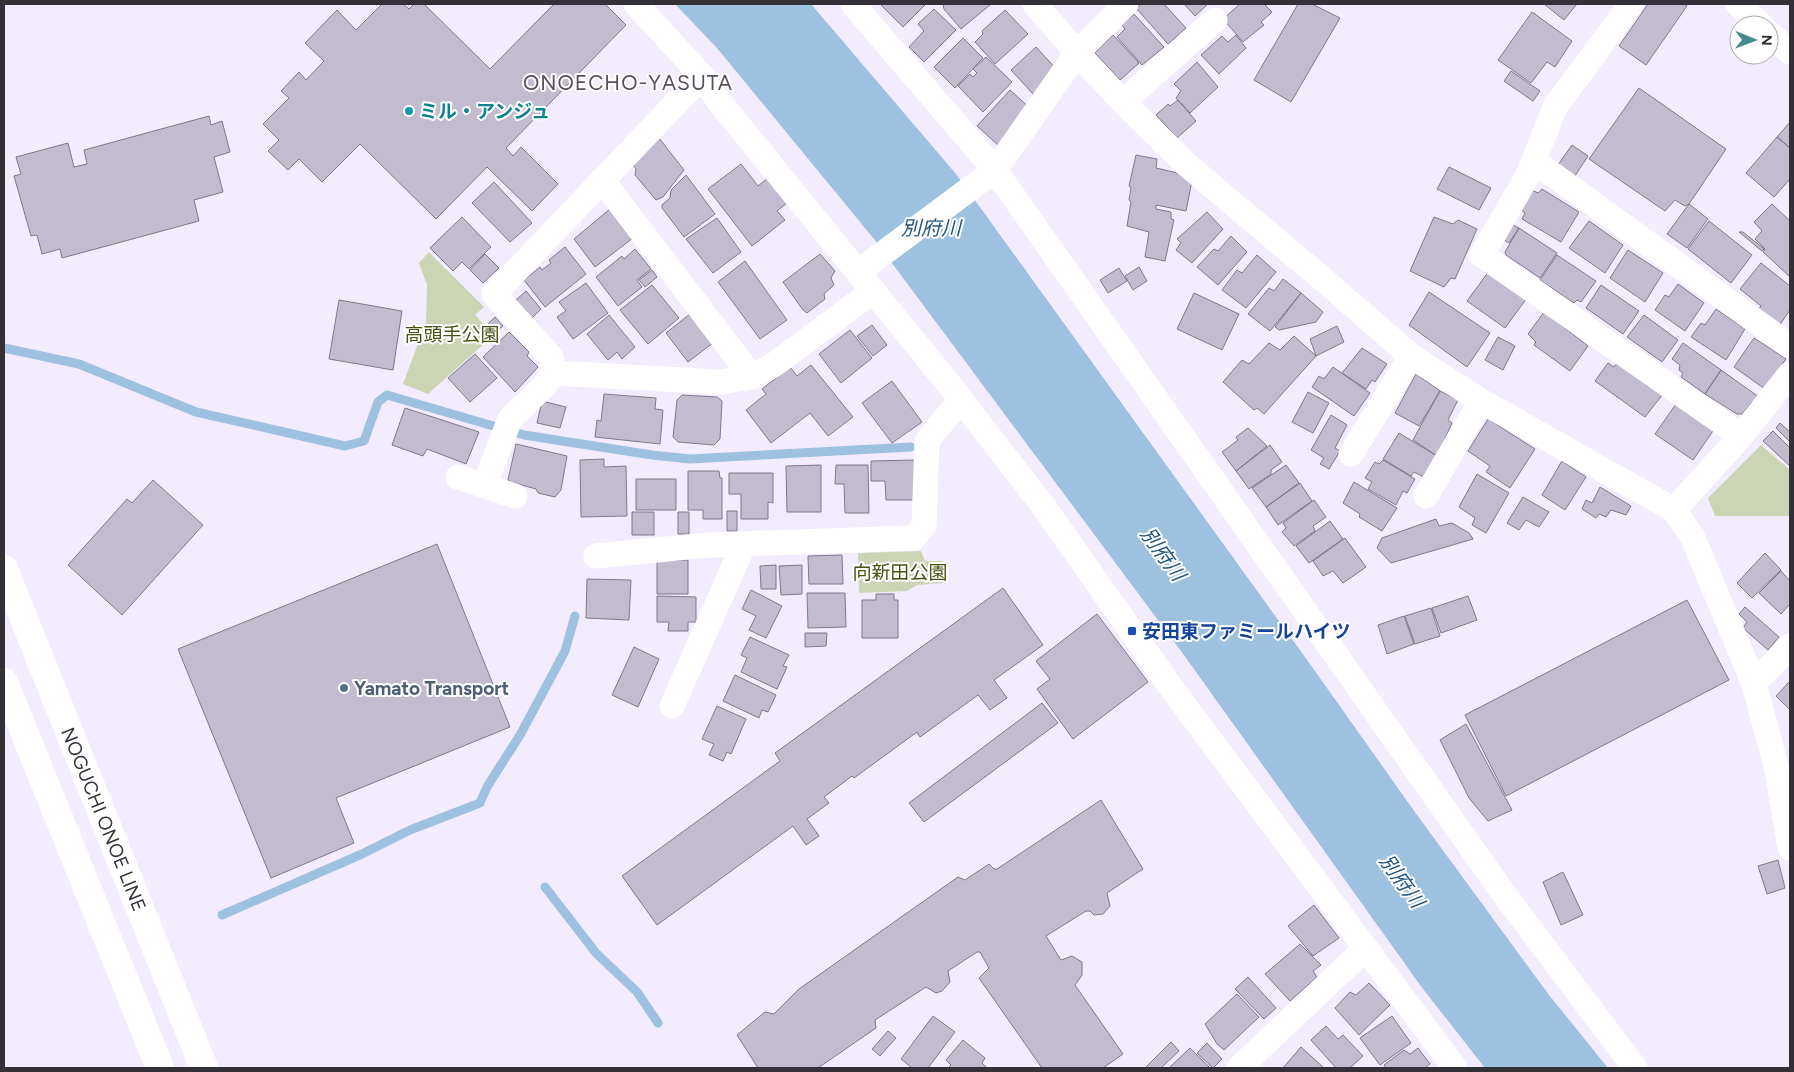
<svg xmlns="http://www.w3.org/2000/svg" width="1794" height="1072" viewBox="0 0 1794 1072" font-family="Figtree,'Noto Sans JP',sans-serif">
	<rect width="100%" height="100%" fill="#f3ecfe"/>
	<!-- green -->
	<path fill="#cbd4b3" d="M429,252L484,307L475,315L494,335L428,394L403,384L426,322L427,285L419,263Z
		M1761,445L1790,470V516H1715L1708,498Z
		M921,551L925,561H943V583L917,585L907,591L859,593L858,553Z"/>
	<!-- water -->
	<path fill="#9ec1e0" d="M675,4H811L956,174L1310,664L1417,815L1549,995L1608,1068H1485L1423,989L1181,651L874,239L717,48Z"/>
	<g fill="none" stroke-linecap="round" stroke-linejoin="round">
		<!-- stream -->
		<path stroke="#9ec1e0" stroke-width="9" d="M4,348L79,364L196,412L345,446L364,441L378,402L387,395L524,435L652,455L690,459L911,447
			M545,887L596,953L637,992L658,1023
			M222,915L362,854L410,830L480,803L487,787L520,735L565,651L575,616"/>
	</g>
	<!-- building -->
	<path fill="#c3bbd0" stroke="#7f778a" d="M382,4H403L409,9L414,4H424L490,69L554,4H605L626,25L506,148L513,156L521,147L558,184L532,211L487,167L436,219L360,144L322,182L299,159L288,170L268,151L279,140L263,124L289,98L281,91L299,72L306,80L324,61L305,43L337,10L356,30Z
		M880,4H926L903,27Z
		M943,4H991L961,29L944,9Z
		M1141,4H1164L1186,28L1168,44L1136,8Z
		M1184,4H1208L1195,16Z
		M1240,4H1264L1272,12L1261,22L1264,25L1243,42L1223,19Z
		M1298,4H1312L1340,18L1291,102L1254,80Z
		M1544,4H1577L1564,20Z
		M1648,4H1684L1687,6L1646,65L1619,46Z
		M934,9L956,30L924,62L909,47L924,31L918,24Z
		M1005,10L1028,34L995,64L975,42L983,34L982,31Z
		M1532,12L1572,41L1555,67L1547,62L1531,83L1498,60Z
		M1134,14L1164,47L1142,65L1117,37L1125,29L1122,25Z
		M1113,35L1139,63L1120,80L1095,53Z
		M1236,35L1246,48L1219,74L1201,55L1222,36L1228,42Z
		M963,38L983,58L955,88L934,67Z
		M1036,47L1059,72L1034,95L1011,70Z
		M986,57L1012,82L983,112L958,86L970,74L973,77L977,73L973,69Z
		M1197,62L1218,87L1190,113L1176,98L1181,91L1174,84Z
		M1511,71L1540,91L1533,101L1504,81Z
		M1639,88L1726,149L1689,204L1685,206L1675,200L1665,211L1589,159Z
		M1010,90L1031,109L999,146L977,126Z
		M1178,100L1196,121L1177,138L1156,115L1168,104L1170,106Z
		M209,116L211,125L222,121L230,152L214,157L223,192L194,200L199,221L62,258L60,249L42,254L37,235L31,236L14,176L21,174L16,157L68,143L74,167L87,164L84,150Z
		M1790,122V148L1777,137Z
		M1777,137L1790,148V179L1774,197L1746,173Z
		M659,138L684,170L663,197L656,200L635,175L636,169L630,160Z
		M1572,145L1588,156L1575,176L1558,165Z
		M1136,155L1157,159L1156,168L1186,175L1192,181L1186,211L1156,205V209L1171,212V219L1174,220L1165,261L1145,257L1149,232L1127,226L1131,202L1129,200L1131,188L1129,186Z
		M741,164L758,186L768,178L787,203L777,211L785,220L752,246L708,189Z
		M1449,167L1491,188L1479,210L1437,189Z
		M686,175L715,214L684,237L662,208V205L670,198L671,190Z
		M494,182L532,223L510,242L472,203Z
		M1542,189L1579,212L1561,242L1522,219L1525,213L1520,209L1532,190L1538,193Z
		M1689,204L1708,219L1687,248L1667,234Z
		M1772,204L1790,221V277L1763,252L1765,249L1755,239L1762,231L1754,222Z
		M610,209L633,238L595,267L574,239Z
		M1207,212L1223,229L1192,263L1176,250L1181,243L1177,239Z
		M462,217L491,247L469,269L462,262L453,271L430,248Z
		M1434,217L1453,224L1458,220L1477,229L1455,279L1451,278L1444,287L1410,271Z
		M717,218L741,252L713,273L686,239Z
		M1589,221L1623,245L1605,273L1569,248Z
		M1709,221L1752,255L1731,283L1688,249Z
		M1513,225L1519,228L1509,243L1504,240Z
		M1519,228L1557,253L1540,278L1506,255L1505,252Z
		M1739,232H1743L1764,249L1762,251Z
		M1231,236L1247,252L1218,285L1197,267L1214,249L1218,251Z
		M565,247L586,274L545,307L524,280L540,267L542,270L551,263L549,260Z
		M635,249L651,269L637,280L642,287L618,306L596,277L622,256L624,259Z
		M1628,250L1663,273L1645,302L1610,278Z
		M485,254L499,268L483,283L470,270Z
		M820,254L835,271L831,278L834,285L824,294L825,299L807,313L803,310L783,282Z
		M1257,255L1276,272L1246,308L1222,290L1237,270L1242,273Z
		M1557,255L1596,281L1581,302L1577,300L1574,303L1540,280Z
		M745,261L787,320L760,339L718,282Z
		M1761,263L1790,286V310L1779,326L1758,310L1761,306L1740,289Z
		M1139,267L1147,281L1133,290L1125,276Z
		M1119,268L1127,281L1108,293L1100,280Z
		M652,270L657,277L645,287L639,280Z
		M1489,271L1527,298L1505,328L1467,301Z
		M1283,279L1301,293L1270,331L1248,314L1269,288L1274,291Z
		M586,283L608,313L573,339L557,317L566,311L559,302Z
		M1678,284L1704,303L1685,331L1655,310L1665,295L1669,297Z
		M652,285L679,318L648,344L620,310Z
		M1601,285L1639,311L1623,334L1586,308Z
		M526,291L541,309L531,319L515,301Z
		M1429,292L1490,333L1467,367L1409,325Z
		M1194,293L1239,314L1222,350L1177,329Z
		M1301,293L1323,312L1316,322L1279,330L1275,327Z
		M339,300L402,311L393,370L329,359Z
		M1716,309L1745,329L1726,360L1691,337L1701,323L1705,325Z
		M1544,312L1588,346L1570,371L1534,345L1536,342L1528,334Z
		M690,314L713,343L688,362L666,333Z
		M609,315L635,347L622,359L617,352L608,360L587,334Z
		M1644,315L1678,340L1662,362L1627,337Z
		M495,317L503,326L496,332L488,324Z
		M872,325L887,345L873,356L857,336Z
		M1337,326L1344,342L1316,356L1310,339Z
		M850,330L872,358L841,383L819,354Z
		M509,332L529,352L527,356L538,367L515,392L483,357Z
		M1294,336L1316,356L1264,414L1257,408L1254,410L1223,382L1242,360L1249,364L1269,343L1280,350Z
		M1498,337L1515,346L1503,370L1485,360Z
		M1754,338L1786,359L1765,389L1734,367Z
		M1683,343L1721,370L1705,394L1681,377L1683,373L1679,370L1680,365L1672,359Z
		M1362,348L1387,364L1375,382L1372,380L1366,389L1342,373Z
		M475,354L497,378L470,402L448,378Z
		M1619,361L1663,394L1645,417L1595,381L1608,363L1614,367Z
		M811,365L853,417L828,436L810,413L771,443L746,410L766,394L762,389L790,367L797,376Z
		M1333,367L1370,393L1354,416L1312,387L1319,376L1324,379Z
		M1721,370L1759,397L1755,404L1752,402L1742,414H1737L1705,394Z
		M1416,374L1440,391L1419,426L1395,413Z
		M892,381L922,422L892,443L862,403Z
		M1440,391L1458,400L1448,420L1452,423L1437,456L1413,440Z
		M1308,392L1329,403L1313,433L1292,422Z
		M604,394L656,398L655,409L663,410L660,444L595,437L597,420L601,421Z
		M682,395L717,397L722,401L720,439L714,445L678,442L673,437L677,400Z
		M542,401L566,407L560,428L537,423Z
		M1676,404L1713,431L1693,460L1655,434Z
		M405,408L479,432L466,464L427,449L423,456L392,445Z
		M1331,415L1347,425L1335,448L1340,451L1329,469L1320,464L1324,458L1311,450Z
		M1488,419L1535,449L1510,488L1486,472L1490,466L1468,451Z
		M1780,423L1790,432V442L1776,428Z
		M1248,428L1267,446L1236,471L1222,452L1238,440L1236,437Z
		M1773,431L1790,448V466L1763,441Z
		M1399,433L1437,456L1424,477L1414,472L1411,476L1383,459Z
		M516,444L567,456L561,490L555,497L538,493L536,489L511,482L508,480Z
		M1270,445L1282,462L1271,470V474L1249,489L1236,471Z
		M604,459V467L626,466L627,516L581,517L580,460Z
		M915,460L916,500H886L885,481H871V461Z
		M1383,460L1415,479L1407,493L1403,491L1396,505L1368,489L1372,482L1365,478L1375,462L1379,464Z
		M1562,461L1586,477L1565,510L1542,495Z
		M821,465V512H787L786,466Z
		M836,465H868L869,513H845L844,484H835Z
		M1286,465L1299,483L1266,507L1252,488Z
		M688,471H719L720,478H722V519H703V510H688Z
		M729,473H773V503L768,502V519H741V494H729Z
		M1477,474L1509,493L1486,533L1472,525L1475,518L1459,507Z
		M636,479H676V510H636Z
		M153,480L203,525L122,615L68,565L127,499L132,503Z
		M1354,482L1397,508L1382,531L1359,517L1360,514L1343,503Z
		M1300,483L1312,501L1278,525L1266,507Z
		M1600,487L1631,506L1626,515L1611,510L1606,517L1599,514L1596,518L1582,509L1586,500L1592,503Z
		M1523,497L1549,512L1539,527L1526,520L1519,530L1507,523Z
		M1314,500L1326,517L1313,526L1315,531L1294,546L1282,532L1286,528L1283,523Z
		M727,511H737V531H727Z
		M632,512H654V535H632Z
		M678,512H689V534H678Z
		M1436,519L1439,526L1452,523L1469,533L1473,539L1391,563L1377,548L1382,538Z
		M1330,521L1343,539L1309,563L1296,546Z
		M1345,538L1366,567L1343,583L1333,571L1323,576L1313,561Z
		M437,544L510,727L336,798L354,843L271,878L178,649Z
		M1765,553L1781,570L1752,598L1737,583Z
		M842,555L843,584H809L808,556Z
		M657,560H688V594H657Z
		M776,565V589H761L760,566Z
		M802,565V594L781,595L779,566Z
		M1781,571L1790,581V604L1781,614L1759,593Z
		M587,579L631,580L629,620L586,618Z
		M1003,588L1043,645L994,680L1007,698L990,710L978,695L920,737L917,732L854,778L852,776L824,797L829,803L807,819L819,836L806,845L793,826L657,925L622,876L780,761L775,753Z
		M751,590L782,606L766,638L749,630L756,616L742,609Z
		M807,593H845L846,627L808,628Z
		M876,594H894V600H898V638H862V600H876Z
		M657,596L696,597V622H688V631H668L669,622H657Z
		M1468,596L1477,620L1441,633L1432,608Z
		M1687,600L1729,680L1506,796L1465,715Z
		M1745,607L1779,637L1768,650L1743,628L1747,622L1739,614Z
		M1431,608L1440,636L1415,644L1405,616Z
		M1097,614L1148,682L1073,739L1037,689L1050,679L1036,661Z
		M1404,616L1414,644L1387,654L1378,625Z
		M805,633H827L826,646L805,647Z
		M750,637L789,655L783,666L787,667L777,689L741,672L747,658L741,655Z
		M634,647L659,659L638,707L612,695Z
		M735,675L776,695L768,712L762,710L759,718L723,701Z
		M1790,681V710L1776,696Z
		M1042,703L1058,723L924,822L909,803Z
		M717,706L746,719L731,754L727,752L723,761L709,755L714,744L702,739Z
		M1466,724L1512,810L1488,821L1469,798L1440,740Z
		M1101,800L1143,869L1107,893L1110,906L1103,914L1094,915L1090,911H1086L1046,936L1061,960L1072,956L1082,962V975L1075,985L1123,1054L1103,1068H1042L979,978L989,968L980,952H977L948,971L950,982L942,991L936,993L926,987L875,1020L876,1028L818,1068H758L737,1035L765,1012L774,1014L799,989L958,877L965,880L989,864L994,869H997Z
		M1778,860L1785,888L1767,894L1758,866Z
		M1563,872L1583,915L1561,925L1543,882Z
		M1314,905L1339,938L1313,956L1288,926Z
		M1300,944L1321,965L1313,971L1317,977L1290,1001L1265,974Z
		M1248,977L1276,1008L1264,1019L1235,989Z
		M1369,983L1390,1005L1359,1035L1335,1008L1350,992L1356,995Z
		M1237,994L1259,1017L1224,1050L1217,1044L1205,1024Z
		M933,1016L955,1032L928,1068H912L901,1059Z
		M1392,1016L1411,1043L1380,1065L1360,1038Z
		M1326,1026L1338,1039L1343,1035L1363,1056L1350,1068H1336L1311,1040Z
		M888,1031L896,1038L880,1056L872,1049Z
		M963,1040L985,1058L982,1063L987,1068H948L951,1065L946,1060Z
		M1171,1042L1179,1051L1161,1068H1145Z
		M1207,1043L1222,1059L1213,1068L1197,1053Z
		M1301,1047L1324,1068H1283Z
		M1190,1048L1210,1068H1169Z
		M1418,1048L1430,1064L1425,1068H1386L1384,1065L1404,1050L1410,1054Z"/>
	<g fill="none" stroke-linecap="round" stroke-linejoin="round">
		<!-- minor -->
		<path stroke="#fff" stroke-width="25" d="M636,4L702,76L718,100L948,383L1044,507L1170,686L1455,1068
			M853,4L995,170L1501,890L1635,1068
			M1035,4L1077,53L1123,102L1186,164L1333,288L1411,356L1481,401L1674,510L1692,536L1754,684L1777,770L1790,848
			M1631,4L1555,107L1528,175L1482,255L1741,436L1674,510
			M1738,4L1761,25
			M1769,33L1790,52
			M1123,102L1215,20
			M1534,161L1790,346
			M602,180L752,377
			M858,272L995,170L1077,53L1126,4
			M553,373L720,382L752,377L775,364L873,291
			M1741,436L1790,374
			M1351,454L1411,356
			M458,477L515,496
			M484,486L510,419L545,385L553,373L551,357L494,294L702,76
			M1426,496L1481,401
			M596,556L708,545L914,538L924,525L927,441L961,399
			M1754,684L1790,646
			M672,706L744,544
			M1239,1068L1365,949"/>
		<!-- secondary -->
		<path stroke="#fff" stroke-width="28" d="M4,569L204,1068
			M4,682L160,1068"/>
	</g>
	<!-- markers -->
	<circle fill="#0f9aa8" stroke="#fff" stroke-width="2" cx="409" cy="111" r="5"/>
	<rect fill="#1a4fb4" stroke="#fff" stroke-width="2" x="1127" y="626" width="10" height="10" rx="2.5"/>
	<circle fill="#5c6f8a" stroke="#fff" stroke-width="2" cx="344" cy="688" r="5"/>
	<g text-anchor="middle" stroke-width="4" stroke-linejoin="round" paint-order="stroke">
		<!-- culture labels -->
		<g font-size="19" font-weight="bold" fill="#0d838f" stroke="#fff" text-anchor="start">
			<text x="419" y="118">ミル・アンジュ</text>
		</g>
		<!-- park labels -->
		<g font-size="19" fill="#475211" stroke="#fff">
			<text x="452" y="341">高頭手公園</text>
			<text x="900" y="579">向新田公園</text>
		</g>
		<!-- transit labels -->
		<g font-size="19" font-weight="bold" fill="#164399" stroke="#fff" text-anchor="start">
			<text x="1142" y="638">安田東ファミールハイツ</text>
		</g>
		<!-- service labels -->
		<g font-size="19" font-weight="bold" fill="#4e5e75" stroke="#fff" text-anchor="start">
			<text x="354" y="695">Yamato Transport</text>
		</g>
		<!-- street labels -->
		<g font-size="19" fill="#343038" stroke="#fff">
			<text transform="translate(104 819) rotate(68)" y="7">NOGUCHI ONOE LINE</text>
		</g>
		<!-- water labels -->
		<g font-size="20" font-style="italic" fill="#20557e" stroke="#fff">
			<text x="931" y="235">別府川</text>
			<text transform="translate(1163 554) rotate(54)" y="7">別府川</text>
			<text transform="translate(1402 881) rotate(54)" y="7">別府川</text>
		</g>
		<!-- quarter labels -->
		<g font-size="21" letter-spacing="1" fill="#574f61" stroke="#fff">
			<text x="628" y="90">ONOECHO-YASUTA</text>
		</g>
	</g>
	<!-- border -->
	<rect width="1794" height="1072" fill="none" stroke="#343038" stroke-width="10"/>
	<!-- north arrow -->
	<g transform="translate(1754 40) rotate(91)"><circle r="24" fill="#ffffff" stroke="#aeacaf"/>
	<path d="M0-4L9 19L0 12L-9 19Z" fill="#438c8d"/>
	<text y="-8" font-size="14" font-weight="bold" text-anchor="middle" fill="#343038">N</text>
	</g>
</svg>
